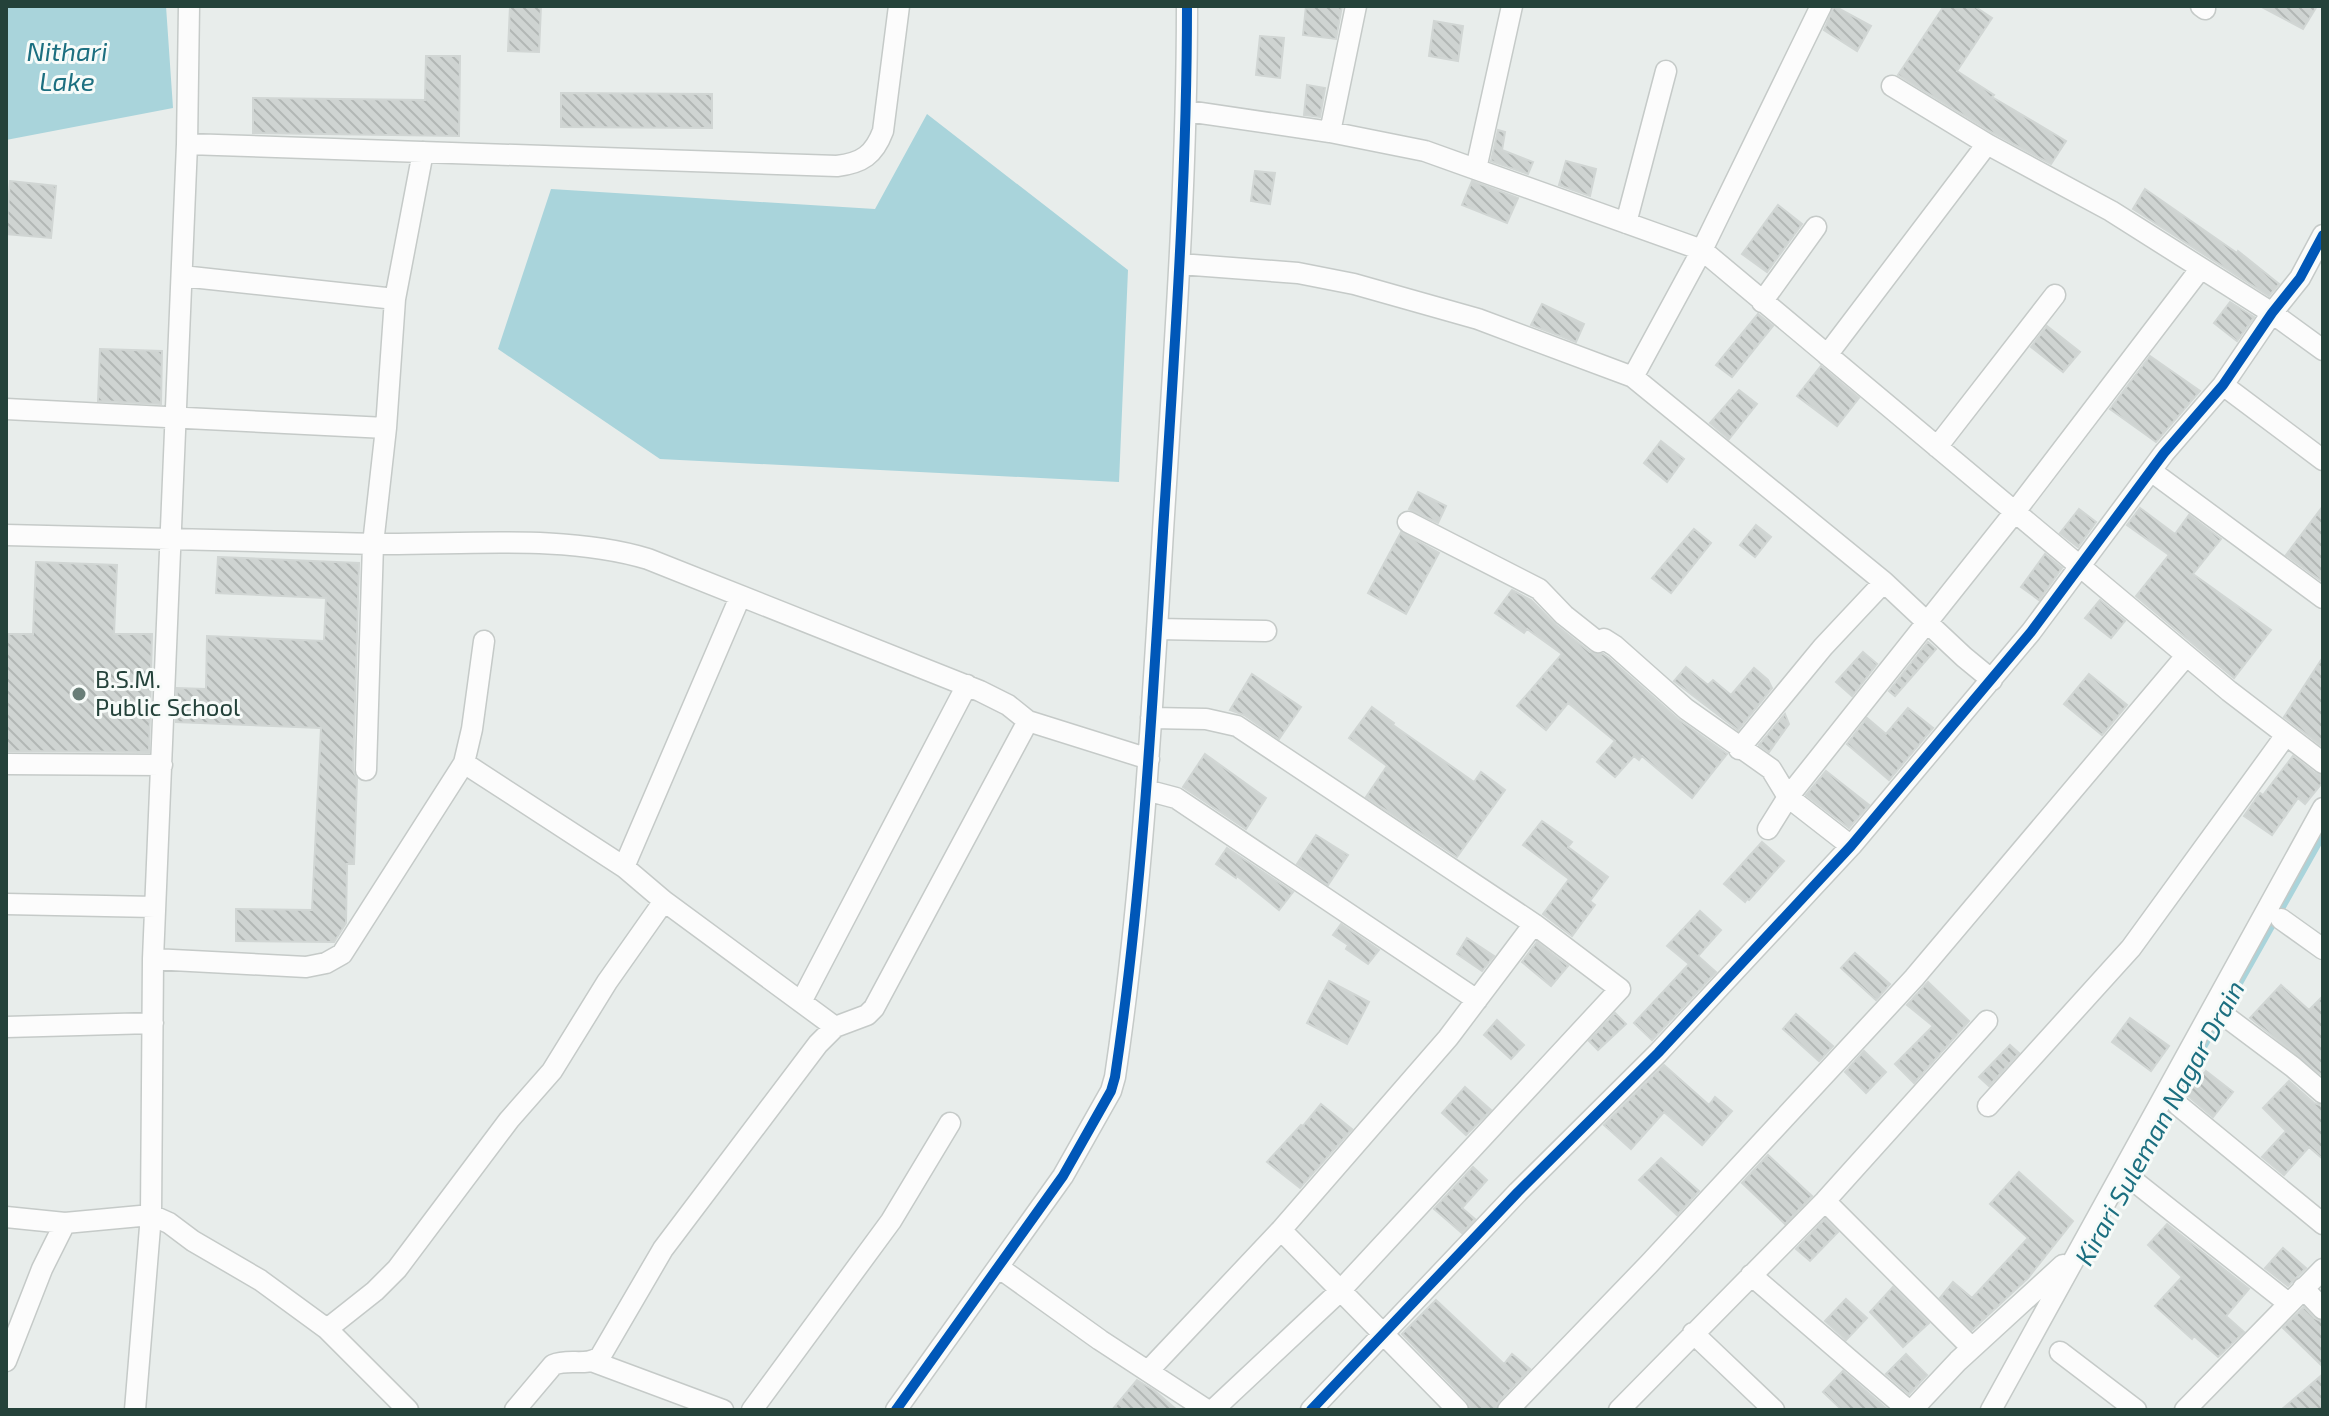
<svg xmlns="http://www.w3.org/2000/svg" width="2329" height="1416" viewBox="0 0 2329 1416" font-family="'Exo 2',sans-serif">
	<defs>
		<pattern id="building-back-hatch" width="6" height="6" patternUnits="userSpaceOnUse" patternTransform="scale(2)"><rect width="6" height="6" fill="#cfd4d2"/><path d="M-1 5l2 2M0 0l6 6M5-1l2 2" fill="none" stroke="#b2b7b5"/></pattern>
	</defs>
	<rect width="100%" height="100%" fill="#e8edeb"/>
	<!-- water -->
	<path fill="#a9d4db" d="M6,6H166L173,108L6,140Z
		M927,114L1128,270L1119,482L660,459L498,349L551,189L875,209Z"/>
	<g fill="none" stroke-linecap="round" stroke-linejoin="round">
		<!-- stream -->
		<path stroke="#a9d4db" stroke-width="7" d="M2159,1126L2323,835"/>
	</g>
	<!-- building -->
	<path fill="url(#building-back-hatch)" stroke="#d1d6d4" stroke-width="2" d="M510,6H541L539,52L508,51Z
		M1306,6H1342L1336,39L1303,35Z
		M1834,6L1871,26L1857,51L1824,30Z
		M1944,6H1974L1992,18L1957,71L1994,95L1992,97L2066,141L2051,164L1993,133L1898,75Z
		M2260,6H2317L2303,29Z
		M1434,21L1463,26L1458,61L1429,56Z
		M1260,36L1284,38L1280,78L1256,75Z
		M426,56H460L459,136L253,133V98L425,100Z
		M1307,85L1325,88L1320,117L1304,115Z
		M561,93L712,94V128L561,127Z
		M1498,130L1505,132L1502,150L1533,162L1528,174L1491,161Z
		M1566,161L1596,169L1590,196L1559,185Z
		M1255,171L1275,173L1270,204L1251,201Z
		M10,181L56,186L51,238L6,234Z
		M1472,181L1518,198L1507,223L1462,205Z
		M2145,189L2237,253L2238,251L2279,284L2269,296L2133,209Z
		M1778,205L1802,224L1767,272L1742,254Z
		M2230,302L2254,317L2237,341L2214,323Z
		M1542,304L1584,324L1576,342L1531,325Z
		M1758,314L1773,326L1732,377L1716,365Z
		M2047,326L2080,352L2063,372L2031,347Z
		M100,349L162,351L161,404L98,401Z
		M2150,356L2200,391L2156,442L2110,409Z
		M1821,366L1859,398L1837,426L1797,396Z
		M1739,390L1757,404L1729,439L1710,423Z
		M1661,441L1684,459L1667,482L1644,463Z
		M1418,492L1446,506L1438,523L1409,509Z
		M2323,506V582L2286,555Z
		M2140,508L2175,534L2189,515L2221,539L2193,574L2271,630L2234,678L2136,596L2169,555L2127,525Z
		M2079,509L2096,522L2078,547L2060,533Z
		M1756,525L1771,537L1755,557L1740,545Z
		M1694,529L1711,543L1671,593L1652,578Z
		M1401,532L1439,553L1406,614L1368,593Z
		M2045,554L2062,568L2039,600L2021,587Z
		M218,557L359,563L353,770L357,779L354,864H347L346,923L334,942L236,941V909L312,910L321,728L176,722L177,688L206,689L207,636L324,641L326,598L216,593Z
		M36,562L117,565L114,634H152L149,752L6,751V634H33Z
		M1512,590L1531,600L1556,625L1590,652L1603,654L1609,658L1678,719L1727,754L1692,798L1642,756L1639,760L1634,756L1615,777L1597,762L1615,741L1568,703L1546,730L1517,706L1562,654L1527,629L1524,633L1495,613Z
		M2100,600L2125,621L2111,638L2085,618Z
		M1928,642L1936,649L1895,696L1889,691Z
		M1863,652L1877,664L1852,696L1836,682Z
		M2323,657V747L2284,717Z
		M1686,667L1708,685L1713,680L1731,695L1754,668L1768,680L1772,688L1738,730L1674,681Z
		M1252,674L1301,707L1279,739L1244,715L1230,710Z
		M2089,674L2127,705L2102,735L2064,704Z
		M1372,707L1394,723L1393,725L1474,782L1481,772L1505,790L1457,857L1366,797L1387,766L1349,738Z
		M1908,708L1933,728L1889,780L1847,744L1867,718L1886,734Z
		M1785,714L1789,724L1769,752L1759,745Z
		M1205,754L1266,798L1246,829L1183,787Z
		M2293,756L2315,773L2323,776V782L2305,804L2298,798L2272,835L2244,816L2260,793L2263,795Z
		M1826,771L1869,805L1849,828L1806,795Z
		M1542,821L1572,842L1568,847L1608,877L1590,901L1595,905L1572,936L1543,914L1569,879L1523,845Z
		M1316,835L1348,855L1328,885L1297,864Z
		M1762,842L1784,861L1749,900L1747,899L1745,902L1724,884Z
		M1227,848L1293,892L1279,910L1237,876L1236,878L1216,864Z
		M1700,911L1721,930L1698,956L1716,972L1652,1040L1634,1023L1689,964L1667,946Z
		M1341,924L1379,950L1368,964L1346,949L1348,945L1333,935Z
		M1467,938L1494,956L1482,971L1457,954Z
		M1537,942L1568,966L1551,986L1522,962Z
		M1855,953L1890,984L1876,1000L1841,968Z
		M1329,981L1369,1002L1347,1044L1307,1023Z
		M1928,982L1969,1021L1914,1083L1895,1064L1933,1026L1907,1005Z
		M2281,985L2309,1010L2323,996V1076L2250,1018Z
		M1615,1013L1626,1024L1598,1050L1589,1041Z
		M1796,1014L1833,1046L1819,1061L1783,1029Z
		M2130,1018L2169,1046L2151,1071L2112,1042Z
		M1497,1020L1524,1045L1511,1059L1484,1035Z
		M2010,1045L2019,1053L1989,1086L1979,1077Z
		M1864,1051L1886,1072L1866,1093L1845,1072Z
		M1664,1065L1709,1105L1715,1097L1732,1111L1702,1145L1664,1112L1631,1149L1604,1125Z
		M2206,1071L2233,1092L2213,1117L2187,1095Z
		M2289,1081L2314,1103L2323,1106V1159L2309,1147L2284,1175L2262,1157L2286,1131L2263,1108Z
		M1465,1087L1491,1110L1466,1135L1442,1113Z
		M1321,1104L1352,1129L1300,1188L1267,1162L1301,1125L1303,1126Z
		M1768,1155L1812,1196L1785,1224L1742,1183Z
		M1661,1158L1699,1191L1677,1215L1639,1180Z
		M1473,1167L1487,1180L1462,1208L1475,1219L1462,1233L1434,1209Z
		M2019,1172L2073,1221L2028,1278L1972,1330L1940,1298L1953,1282L1972,1298L2028,1238L1990,1204Z
		M1825,1219L1838,1232L1810,1261L1796,1249Z
		M2167,1224L2249,1289L2226,1316L2244,1332L2218,1357L2194,1336L2192,1339L2155,1306L2182,1277L2148,1245Z
		M2283,1248L2306,1268L2288,1286L2265,1268Z
		M1893,1287L1929,1323L1903,1347L1870,1312Z
		M1846,1299L1867,1318L1846,1340L1825,1321Z
		M1436,1300L1504,1364L1512,1354L1530,1369L1499,1401L1495,1410H1471L1467,1401L1402,1334Z
		M2304,1307L2314,1318L2323,1322V1367L2283,1328Z
		M1906,1354L1927,1375L1909,1394L1886,1374Z
		M1843,1371L1888,1410H1842L1823,1392Z
		M2323,1374V1410H2281Z
		M1137,1380L1155,1391L1177,1410H1112Z"/>
	<g fill="none" stroke-linecap="round" stroke-linejoin="round">
		<defs>
			<path id="street" d="M2201,6L2205,9
				M1892,86L1987,144L2111,211L2272,313L2323,350
				M1187,111L1330,132L1425,151L1702,250L2229,691L2323,763
				M1330,132L1356,6
				M187,144L837,166C862,163 874,155 883,131L899,6
				M1476,169L1512,6
				M1626,223L1666,71
				M1180,264L1298,273L1354,284L1478,319L1633,377L1884,582L1964,657L1992,680
				M182,276L395,299
				M1762,302L1816,227
				M1827,355L1987,144
				M1633,377L1702,250L1821,6
				M2223,385L2323,460
				M6,409L386,428
				M1937,447L2055,295
				M2151,471L2323,598
				M1408,522L1539,589L1564,615L1598,642L1604,639L1615,646L1686,709L1771,769L1788,797L1851,846
				M6,535C130,537 253,542 377,544C464,545 565,534 648,559L980,691L1008,705L1028,721L1149,759
				M740,597L624,867L664,901L835,1027
				M1157,629L1266,631
				M1151,718L1206,719L1237,726L1534,924L1620,989L1340,1291L1213,1410
				M1739,749L1823,647L1884,582
				M464,763L624,867
				M6,764L162,765
				M366,770L373,544L386,428L395,299L423,152
				M1146,790L1176,798L1477,1000
				M1768,829L1788,797L2014,513L2201,268
				M6,904L155,907
				M2281,919L2323,949
				M153,959L306,967L326,963L342,954L464,763L472,729L484,641
				M801,1002L967,685
				M2229,1019L2293,1067L2323,1093
				M6,1027L153,1023
				M2178,1105L2323,1224
				M1988,1106L2131,948L2286,735
				M2134,1181L2288,1303
				M1825,1201L1972,1348
				M6,1217L65,1223L151,1215L169,1223L193,1241L260,1280L327,1329L408,1410
				M1281,1230L1458,1410
				M998,1267L1100,1340L1207,1410
				M1751,1275L1908,1410
				M2303,1288L2323,1309
				M327,1329L375,1291L397,1269L509,1120L552,1071L607,982L664,901
				M1693,1333L1774,1410
				M2060,1352L2136,1410
				M6,1361L42,1269L65,1223
				M594,1362L723,1410
				M1149,1370L1281,1230L1448,1038L1534,924
				M135,1410L151,1215L153,959L187,144L189,6
				M515,1410L553,1365C569,1358 586,1367 600,1357L663,1249L818,1044L835,1027L867,1015L874,1008L1028,721
				M752,1410L891,1221L950,1123
				M896,1410L1063,1176L1111,1091L1115,1077C1142,896 1152,713 1163,531C1174,356 1187,181 1187,6
				M1311,1410L1518,1192L1658,1053L1851,846L2031,632L2164,453L2223,385L2272,313L2300,278L2323,235
				M1508,1410L1649,1264L1914,978L2186,656
				M1619,1410L1825,1201L1987,1021
				M1912,1410L1958,1361L2063,1265
				M1991,1410L2323,808
				M2185,1410L2323,1269"/>
		</defs>
		<!-- street casing -->
		<use href="#street" stroke="#c5cac8" stroke-width="23"/>
		<!-- street -->
		<use href="#street" stroke="#fcfcfc" stroke-width="20"/>
		<defs>
			<path id="cycleway" d="M896,1410L1063,1176L1111,1091L1115,1077C1142,896 1152,713 1163,531C1174,356 1187,181 1187,6
				M1311,1410L1518,1192L1658,1053L1851,846L2031,632L2164,453L2223,385L2272,313L2300,278L2323,235"/>
		</defs>
		<!-- cycleway casing -->
		<use href="#cycleway" stroke="#f7fbf9" stroke-width="15"/>
		<!-- cycleway -->
		<use href="#cycleway" stroke="#0057b8" stroke-width="10"/>
	</g>
	<!-- markers -->
	<circle fill="#697e78" stroke="#f7fbf9" stroke-width="3" cx="79" cy="694" r="8"/>
	<g text-anchor="middle" stroke-width="6" stroke-linejoin="round" paint-order="stroke">
		<!-- poi labels -->
		<g font-size="24" fill="#24423a" stroke="#f7fbf9" text-anchor="start">
			<text x="95" y="688">B.S.M.<tspan x="95" dy="28">Public School</tspan></text>
		</g>
		<!-- water labels -->
		<g font-size="26" font-style="italic" fill="#1c6f80" stroke="#f7fbf9">
			<text x="67" y="61">Nithari<tspan x="67" dy="30">Lake</tspan></text>
			<text transform="translate(2160 1123) rotate(-61)" y="9">Kirari Suleman Nagar Drain</text>
		</g>
	</g>
	<!-- border -->
	<rect width="2329" height="1416" fill="none" stroke="#24423a" stroke-width="16"/>
</svg>
